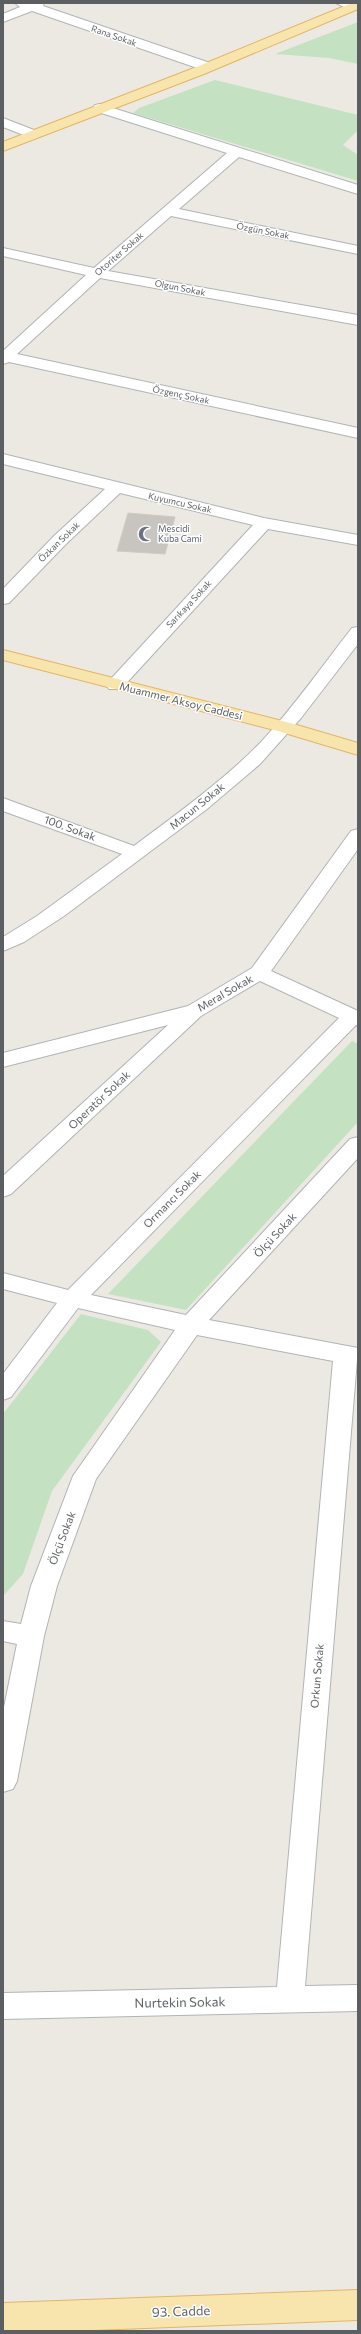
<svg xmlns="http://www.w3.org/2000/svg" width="361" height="2334" viewBox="0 0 361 2334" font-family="Commissioner,sans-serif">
	<rect width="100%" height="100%" fill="#ece9e3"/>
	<!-- green -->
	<path fill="#c4e2c2" d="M358,22V64L329,58L275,54Z
		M215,80L358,115V130L343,145L358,155V181L133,113L139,108Z
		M352,1041L358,1044V1122L186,1310L108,1294Z
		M81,1314L148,1330L161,1342L52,1491L23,1574L3,1596V1414Z"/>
	<!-- building -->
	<path fill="#c8c4bf" stroke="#d0cbc2" d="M128,513L175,517L165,554L117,551Z"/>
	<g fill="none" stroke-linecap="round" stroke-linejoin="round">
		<defs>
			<path id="minor" d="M15,3H44L43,6L213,64L214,67L213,70H203L32,11L3,22V14L20,7Z
				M336,3H353L358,7L352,11Z
				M100,104L358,185V194L239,157L179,209L358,246V254L171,216L108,271L358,315V325L100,278L17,354L358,428V438L9,362L3,364V351L86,275L3,256V248L94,268L227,153L95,111L93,108L95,105Z
				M3,118L39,132L41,135L34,139L3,127Z
				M3,454L264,518L358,535V545L268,529L121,689H109L106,685L109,681L253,525L120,493L66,544L9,603L3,604V589L54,536L105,489L3,464Z
				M358,627V644L301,718L260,764L207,809L64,916L24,942L3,951V937L37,916L122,854L3,811V798L134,846C178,813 223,781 261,742C294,707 322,666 352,628Z
				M358,829V849L271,971L358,1011V1026L356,1025L91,1295L186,1315L350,1139L358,1137V1158L209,1320L358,1348L305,1986L358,1985V2011L3,2019V1993L277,1987L333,1361L197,1335L96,1479L57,1586L44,1636L17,1781L13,1789L3,1792V1712L17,1644L3,1641V1621L21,1624L31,1586L73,1476L175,1330L78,1308L11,1397L3,1400V1374L57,1303L3,1289V1273L68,1290L339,1018L260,981L201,1016L11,1194L3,1197V1176L168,1025L3,1067V1053L188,1006L252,968L351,831Z"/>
			<path id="major" d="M352,3H358V9L204,74L3,151V142L194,68Z
				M3,650L290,723L358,743V755L278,731L3,660Z
				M358,2290V2320L67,2331H3V2303Z"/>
		</defs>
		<!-- minor casing -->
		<use href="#minor" stroke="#b0b4b7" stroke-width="2"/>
		<!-- major casing -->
		<use href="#major" stroke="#e3b565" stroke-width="2"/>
		<!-- minor -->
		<use href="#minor" fill="#fff" fill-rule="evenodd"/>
		<!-- major -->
		<use href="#major" fill="#f7e5ad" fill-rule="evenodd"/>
	</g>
	<!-- icons -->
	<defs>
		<symbol id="mosque-bare" viewBox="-9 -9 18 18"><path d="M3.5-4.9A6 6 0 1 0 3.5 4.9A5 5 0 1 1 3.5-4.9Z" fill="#6b7280" stroke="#fff" stroke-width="2.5" paint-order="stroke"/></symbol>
	</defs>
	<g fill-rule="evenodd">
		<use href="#mosque-bare" x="135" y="523" width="22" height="22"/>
	</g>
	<g text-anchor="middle" stroke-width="3" stroke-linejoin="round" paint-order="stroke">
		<!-- far-street labels -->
		<g font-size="9" fill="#5b5f62" stroke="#fff">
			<text transform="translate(114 36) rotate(19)" y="3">Rana Sokak</text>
			<text transform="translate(263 231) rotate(11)" y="3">Özgün Sokak</text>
			<text transform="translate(119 254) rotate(-41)" y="3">Otoriter Sokak</text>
			<text transform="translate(180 288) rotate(11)" y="3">Olgun Sokak</text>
			<text transform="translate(181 395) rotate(12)" y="3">Özgenç Sokak</text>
			<text transform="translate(180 503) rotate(13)" y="3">Kuyumcu Sokak</text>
			<text transform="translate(59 542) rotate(-44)" y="3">Özkan Sokak</text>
			<text transform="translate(189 604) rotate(-47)" y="3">Sarıkaya Sokak</text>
		</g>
		<!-- far-worship labels -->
		<g font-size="9" fill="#5b616d" stroke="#fff" text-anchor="start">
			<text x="158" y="532">Mescidi<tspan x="158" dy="10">Kuba Cami</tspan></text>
		</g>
		<!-- street labels -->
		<g font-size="11" fill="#5b5f62" stroke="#fff">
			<text transform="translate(181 701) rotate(14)" y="4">Muammer Aksoy Caddesi</text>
			<text transform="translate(197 806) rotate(-39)" y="4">Macun Sokak</text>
			<text transform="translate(70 828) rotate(20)" y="4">100. Sokak</text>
			<text transform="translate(225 993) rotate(-30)" y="4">Meral Sokak</text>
			<text transform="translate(99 1100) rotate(-43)" y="4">Operatör Sokak</text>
			<text transform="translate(172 1199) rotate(-45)" y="4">Ormancı Sokak</text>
			<text transform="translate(275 1235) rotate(-47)" y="4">Ölçü Sokak</text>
			<text transform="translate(62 1538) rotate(-69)" y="4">Ölçü Sokak</text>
			<text transform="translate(317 1676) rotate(-85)" y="4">Orkun Sokak</text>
		</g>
		<!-- near-street labels -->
		<g font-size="13" fill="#5b5f62" stroke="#fff">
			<text transform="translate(180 2002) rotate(-1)" y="5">Nurtekin Sokak</text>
			<text transform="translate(181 2311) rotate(-2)" y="5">93. Cadde</text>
		</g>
	</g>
	<!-- border -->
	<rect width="361" height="2334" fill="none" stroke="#5b5f62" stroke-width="8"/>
</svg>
